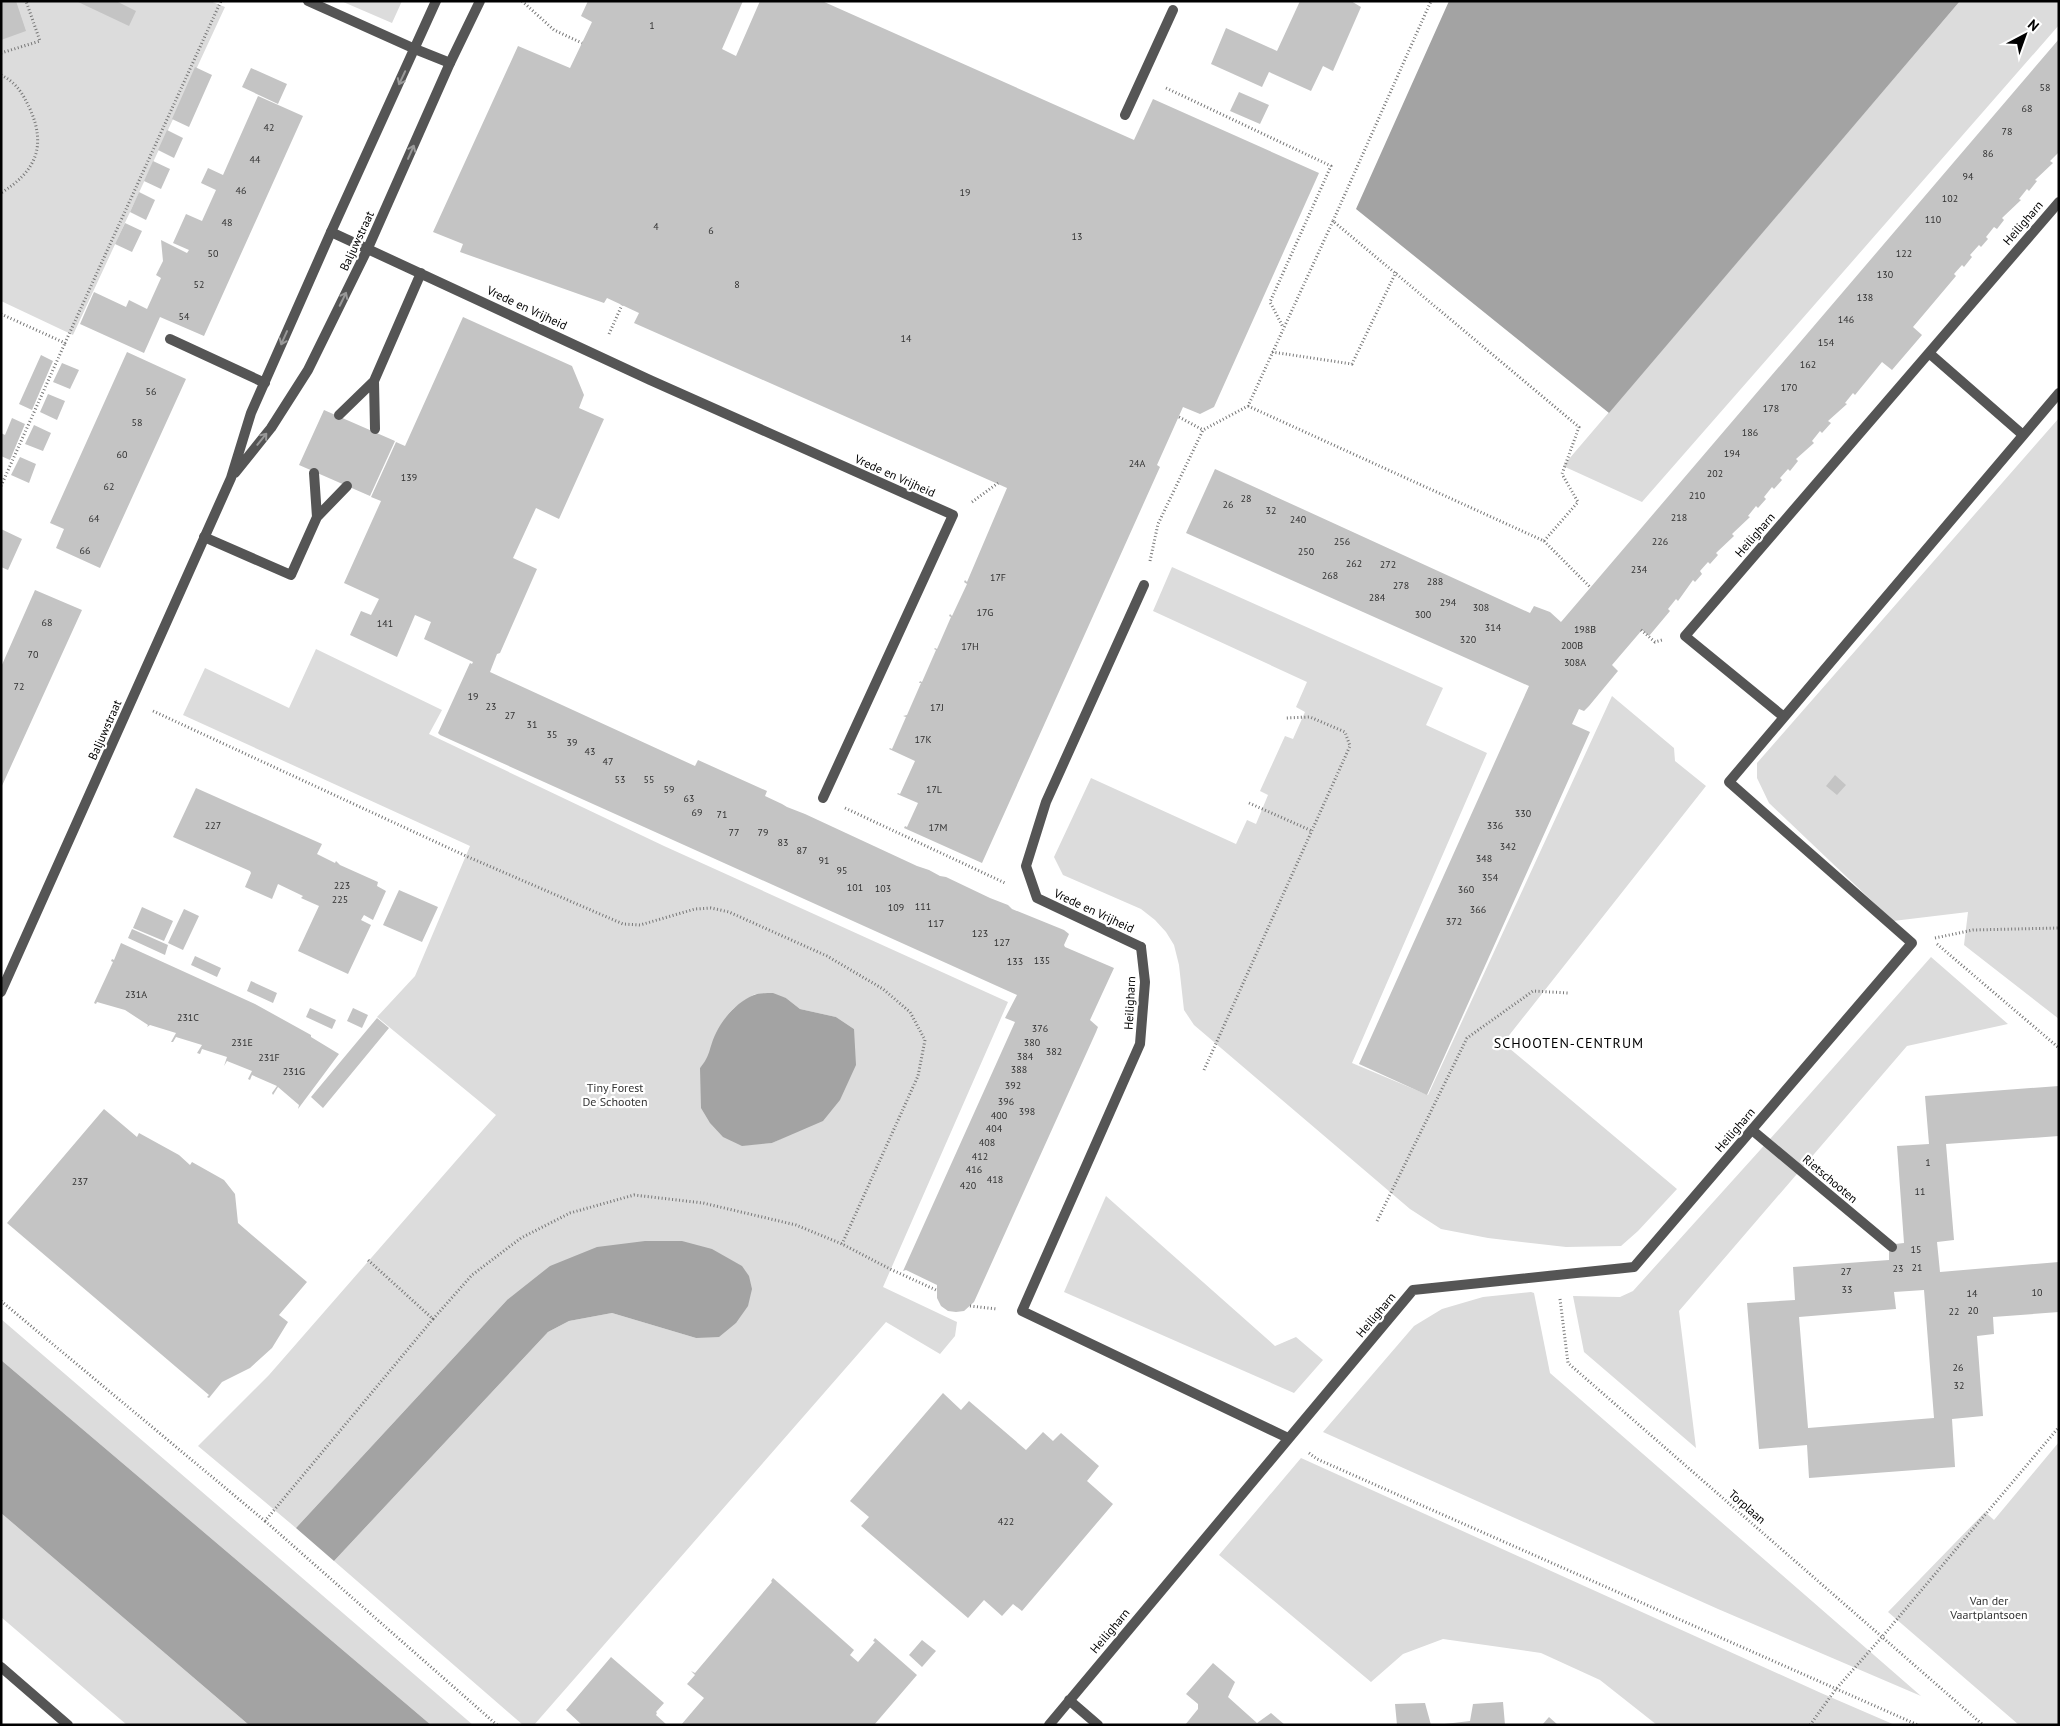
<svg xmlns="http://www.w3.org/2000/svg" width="2060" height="1726" viewBox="0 0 2060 1726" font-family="'PT Sans',sans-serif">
	<rect width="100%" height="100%" fill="#fff"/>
	<!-- green -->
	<path fill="#dcdcdc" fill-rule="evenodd" d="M1,1H210L225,7L73,335L1,301Z
		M341,1H402L392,23Z
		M1960,1H2059V25L1642,502L1563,466Z
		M2059,418V1019L1964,945L1968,912L1893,921L1769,803L1757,778V763Z
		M1172,567L1443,688L1426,725L1487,753L1352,1063L1428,1095L1612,696L1674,748L1675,761L1706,786L1503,1043L1677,1189L1638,1231L1621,1246L1566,1247L1488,1238L1441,1229L1410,1209L1194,1025L1184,1010L1179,965L1174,945L1166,932L1155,920L1141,909L1063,875L1054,857L1091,778L1236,844L1247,820L1256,824L1268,795L1260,791L1285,736L1293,739L1305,712L1296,707L1307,682L1153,611Z
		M316,649L442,710L429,734L664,846L1008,1002L883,1287L957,1322L955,1336L940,1354L886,1322L534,1725H523L334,1561L548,1332L569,1321L612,1313L696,1338L736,1323L507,1300L296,1528L198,1446L269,1375L496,1115L377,1017L415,976L470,846L183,715L205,668L289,708ZM755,994L786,998L800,1009L836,1017L854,1029L797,1131L772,1143L742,1145L737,1143L700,1068C713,1054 715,1035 725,1019C731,1008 744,1001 755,994Z
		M1931,957L2008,1024L1907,1046L1679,1311L1696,1448L1584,1352L1573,1296L1620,1297L1633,1291L1779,1129Z
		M1106,1196L1275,1346L1296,1337L1323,1360L1294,1393L1064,1292Z
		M1531,1292L1534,1293L1550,1373L1921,1696L1718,1609L1323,1432L1414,1326L1442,1309L1483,1297Z
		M1,1319L473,1725H431L1,1360Z
		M2059,1442V1725H2019L1888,1612L1985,1512L1994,1520Z
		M1301,1458L1821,1693L1895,1725H1657L1600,1680L1541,1653L1443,1639L1403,1654L1371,1682L1219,1555Z
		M1,1513L249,1725H127L1,1617Z"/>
	<!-- water -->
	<path fill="#a3a3a3" d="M1449,1H1960L1609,413L1356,209Z
		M773,993L786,998L800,1009L836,1017L854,1029L856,1065L840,1100L823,1121L772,1143L742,1146L723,1137L710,1123L701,1108L700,1068C711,1055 709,1047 716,1033C723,1018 738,1001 754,995C759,993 767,993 773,993Z
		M645,1241H682L712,1249L742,1266L749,1276L752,1289L748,1306L736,1323L719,1337L696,1338L612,1313L569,1321L548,1332L334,1561L296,1528L507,1300L550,1266L597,1247Z
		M1,1360L431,1725H249L1,1513Z"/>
	<!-- building -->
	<path fill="#c4c4c4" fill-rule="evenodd" d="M1,1H16L26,31L1,40Z
		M76,1H116L136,11L129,26Z
		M588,1H743L722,49L736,56L760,1H822L1134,140L1153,99L1319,173L1214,407L1200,414L1183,407L1157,465L1160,467L982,863L904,828L905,826L907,827L918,803L897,794L898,793L900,794L915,761L889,749L890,748L892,749L906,717L903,716L907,715L921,683H919L920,681L922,682L936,650L934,649L935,648L937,649L951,617L949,616L950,614L952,616L967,584L964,582L965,580L967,582L1007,488L634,323L639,313L607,298L604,303L460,252L463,244L433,232L518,46L570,68L592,22L581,16Z
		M1300,1H1351L1361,7L1333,71L1323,66L1311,91L1269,72L1262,87L1211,64L1226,28L1277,51Z
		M2059,39V152L2050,161L2053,163L2035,180L2037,181L2029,191L2027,189L2019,199L2021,200L2002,218L2004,220L1997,229L1994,227L1986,237L1988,239L1981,247L1979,245L1970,255L1972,257L1964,267L1962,265L1954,274L1956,276L1913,327L1922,335L1892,370L1882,362L1855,395L1853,393L1845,403L1847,404L1828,421L1831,423L1822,433L1820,431L1812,441L1814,443L1796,459L1798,461L1790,471L1788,469L1780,478L1782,480L1774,489L1772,487L1764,497L1766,499L1758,508L1756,506L1748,516L1750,517L1732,534L1734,536L1716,553L1718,555L1710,564L1708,562L1700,571L1702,574L1695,582L1693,580L1678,601L1676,599L1668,609L1670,611L1649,636L1642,630L1612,665L1618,671L1589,706L1584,711L1579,709L1572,724L1590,732L1427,1095L1359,1064L1529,686L1186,533L1215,469L1530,613L1534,606L1550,612L1561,622Z
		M195,67L212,75L189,127L172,119Z
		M251,68L287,84L278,104L242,87Z
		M1239,92L1269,105L1260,124L1230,111Z
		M258,96L303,116L204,336L160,317L144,353L80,324L94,292L126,307L129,300L147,309L161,278L156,275L163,261L161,240L187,253L189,250L173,243L186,214L202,221L216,190L201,183L208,168L223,175Z
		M167,130L183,138L174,158L158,150Z
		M153,161L170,169L161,189L144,181Z
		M139,192L155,200L146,220L130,212Z
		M125,223L142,231L132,252L115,244Z
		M463,317L572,366L584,395L579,408L604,419L559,519L536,508L513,558L537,569L500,653L497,654L490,672L695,766L698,760L767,791L765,796L782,804L787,807L805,814L917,866L929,870L940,876L946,877L990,898L1008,905L1012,909L1064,930L1069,934L1064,945L1065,947L1114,968L1090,1020L1098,1027L1096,1032L974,1302L964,1311L956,1312L948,1311L941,1306L937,1298V1285L906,1270L903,1271L1015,1022L1005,1018L1017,995L440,735L438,733L449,709L470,663L472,664L473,662L424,639L431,622L415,615L397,657L350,635L361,611L371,615L379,599L344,583L381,501L371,497L396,442L405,446Z
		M127,352L186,379L100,568L56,548L64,529L50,523Z
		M41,355L53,361L32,410L19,404Z
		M62,363L79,370L70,389L53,382Z
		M48,394L65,401L57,420L40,412Z
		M324,410L395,441L370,496L299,465Z
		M12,418L25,424L10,460L1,456V433L5,435Z
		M34,425L51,433L43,451L25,444Z
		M20,457L36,464L29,483L11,475Z
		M1,529L22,539L8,570L1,567Z
		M35,590L82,610L1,788V667Z
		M1835,775L1846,785L1837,795L1826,786Z
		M196,788L322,844L317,854L335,863L336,861L340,865L378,882L377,886L386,891L373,920L364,915L361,920L371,925L348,974L298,951L319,906L301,898L303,896L278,884L272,899L245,887L251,873L250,871L173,837Z
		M399,890L438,907L422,942L383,925Z
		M142,907L173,921L164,941L133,928Z
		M184,909L199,916L183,950L168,943Z
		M132,929L168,945L165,955L128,938Z
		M121,943L255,1004L311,1035V1037L339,1054L298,1109L299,1105L278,1087L273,1095L272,1093L277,1086L252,1075L250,1080L248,1079L252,1071L227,1061L224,1066L227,1057L202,1049L200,1054L197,1053L202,1045L176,1037L173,1042H171L176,1033L150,1025L147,1027L148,1025L125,1010L97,1002L96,1004L94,1003L113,962L111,961L112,959L114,960Z
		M195,956L221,968L217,977L191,965Z
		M251,981L277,993L273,1003L247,991Z
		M310,1008L336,1020L332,1029L306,1017Z
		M353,1008L368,1015L362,1028L347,1021Z
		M377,1018L389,1028L323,1108L311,1097Z
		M2059,1086V1136L1946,1144L1954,1240L1937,1242L1940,1272L2059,1262V1312L1993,1317L1994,1334L1977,1336L1983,1416L1952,1419L1955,1467L1809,1478L1807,1445L1759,1449L1747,1303L1795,1300L1793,1267L1889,1260V1251L1895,1244L1904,1243L1897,1146L1929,1144L1925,1096ZM1924,1290L1934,1418L1808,1428L1799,1317L1896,1309L1894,1292Z
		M104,1109L137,1137L139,1133L179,1155L190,1165L192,1162L224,1180L235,1194L238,1223L307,1282L279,1315L288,1322L272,1348L250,1368L222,1382L209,1398L207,1397L209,1395L7,1223Z
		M943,1393L961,1410L969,1401L1026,1450L1043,1432L1053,1441L1061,1433L1099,1466L1087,1481L1113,1504L1022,1611L1013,1604L1002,1616L984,1600L968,1618L861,1526L869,1517L850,1501Z
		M773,1578L854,1650L850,1655L858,1662L875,1642L873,1641L875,1638L917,1675L874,1725H681L704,1698L687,1684L695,1675L691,1671L695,1673L772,1582L771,1581Z
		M922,1640L936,1651L922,1667L909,1655Z
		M611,1657L664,1703L656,1712L657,1713L656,1715L667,1725H582L566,1710Z
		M1213,1663L1235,1682L1228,1697L1257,1723L1271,1713L1285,1725H1185L1198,1709V1704L1186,1694Z
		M1503,1702L1505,1725H1436L1470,1721L1473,1704Z
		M1425,1703L1431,1725H1397L1395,1704Z
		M1549,1717L1558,1725H1542Z"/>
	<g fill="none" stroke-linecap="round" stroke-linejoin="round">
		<!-- path -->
		<path stroke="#777" stroke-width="3" stroke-dasharray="1 2.5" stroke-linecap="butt" d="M522,1L554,30L582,43
			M1,53L40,41L26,1
			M1,75C17,83 23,94 30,109C47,147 35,172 1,193
			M1166,88L1331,166L1270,302L1283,327
			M1,314L65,343L221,1
			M609,334L622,305
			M1272,352L1352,364L1396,272
			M1248,406L1544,541L1578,502L1562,474L1579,427L1333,221L1431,1
			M1179,417L1203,430
			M1,486L65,343
			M972,502L998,483
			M1544,541L1590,587
			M1150,561L1158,524L1203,430L1248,406L1333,221
			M1641,630L1655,642L1662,640
			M153,711L466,856L623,924L640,925L695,909L711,908L729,912L827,956L883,989L910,1012L925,1040L918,1076L842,1244
			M1249,803L1312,831
			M845,808L1005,883
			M1935,938L1973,930L2059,928
			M1937,944L2059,1048
			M1204,1070L1350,746L1345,732L1310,717L1285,718
			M1377,1221L1467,1038L1533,991L1568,993
			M1560,1299L1568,1363L1983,1725
			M1,1301L265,1521L433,1319L368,1260
			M970,1306L997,1309
			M433,1319L472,1275L521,1238L570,1213L634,1195L703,1203L796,1225L842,1244L890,1269L936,1290
			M1309,1453L1317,1459L1918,1725
			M265,1521L497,1725
			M1810,1725L1836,1689L1882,1637L2059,1427"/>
		<!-- service -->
		<path stroke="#555" stroke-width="10" d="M1125,115L1173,10
			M331,232L650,380L953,515L823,798
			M170,339L265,383
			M374,381L375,429
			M339,415L374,381L421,273
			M317,517L347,486
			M204,537L291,575L317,517L314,473
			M1141,947L1037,898L1026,866L1046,802L1144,585"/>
		<!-- pedestrian -->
		<path stroke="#555" stroke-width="10" d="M1752,1130L1892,1247"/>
		<!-- minor -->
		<path stroke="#555" stroke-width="10" d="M308,1L415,49L450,63
			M1929,353L2023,435
			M1784,717L1685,636L2059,202
			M1141,947L1145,982L1140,1044L1022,1311L1288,1438
			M1069,1700L1098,1725
			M1049,1725L1413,1290L1634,1267L1912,943L1729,782L2059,393"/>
		<!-- tertiary -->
		<path stroke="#555" stroke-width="10" d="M235,473L271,428L308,370L368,248L450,63L480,1
			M1,992L231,478L251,413L331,232L436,1
			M1,1667L68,1725"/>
	</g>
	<!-- one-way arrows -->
	<defs><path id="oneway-shaft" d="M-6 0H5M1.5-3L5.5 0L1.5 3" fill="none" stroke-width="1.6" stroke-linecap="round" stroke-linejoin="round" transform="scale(1.25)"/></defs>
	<g stroke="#999">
		<use href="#oneway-shaft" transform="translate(402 78) rotate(115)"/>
		<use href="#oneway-shaft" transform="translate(411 152) rotate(-66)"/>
		<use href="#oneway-shaft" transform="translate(343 299) rotate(-64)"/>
		<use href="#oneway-shaft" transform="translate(284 338) rotate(114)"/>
		<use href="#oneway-shaft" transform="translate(262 439) rotate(-51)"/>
	</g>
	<g text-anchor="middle" stroke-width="4.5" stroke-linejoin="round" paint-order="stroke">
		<!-- number labels -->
		<g font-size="10" fill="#313131">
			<text x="652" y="29">1</text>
			<text x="2045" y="91">58</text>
			<text x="2027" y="112">68</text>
			<text x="269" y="131">42</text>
			<text x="2007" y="135">78</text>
			<text x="1988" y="157">86</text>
			<text x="255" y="163">44</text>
			<text x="1968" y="180">94</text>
			<text x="241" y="194">46</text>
			<text x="965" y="196">19</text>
			<text x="1950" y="202">102</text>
			<text x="1933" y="223">110</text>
			<text x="227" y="226">48</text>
			<text x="656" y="230">4</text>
			<text x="711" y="234">6</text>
			<text x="1077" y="240">13</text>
			<text x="213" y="257">50</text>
			<text x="1904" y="257">122</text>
			<text x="1885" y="278">130</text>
			<text x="199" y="288">52</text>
			<text x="737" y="288">8</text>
			<text x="1865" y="301">138</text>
			<text x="184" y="320">54</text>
			<text x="1846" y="323">146</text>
			<text x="906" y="342">14</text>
			<text x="1826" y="346">154</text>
			<text x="1808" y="368">162</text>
			<text x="1789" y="391">170</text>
			<text x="151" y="395">56</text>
			<text x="1771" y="412">178</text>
			<text x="137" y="426">58</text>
			<text x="1750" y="436">186</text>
			<text x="1732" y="457">194</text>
			<text x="122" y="458">60</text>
			<text x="1137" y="467">24A</text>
			<text x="1715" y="477">202</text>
			<text x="409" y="481">139</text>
			<text x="109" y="490">62</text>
			<text x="1697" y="499">210</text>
			<text x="1246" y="502">28</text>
			<text x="1228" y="508">26</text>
			<text x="1271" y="514">32</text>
			<text x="1679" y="521">218</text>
			<text x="94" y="522">64</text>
			<text x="1298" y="523">240</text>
			<text x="1342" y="545">256</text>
			<text x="1660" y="545">226</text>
			<text x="85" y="554">66</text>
			<text x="1306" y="555">250</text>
			<text x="1354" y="567">262</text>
			<text x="1388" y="568">272</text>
			<text x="1639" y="573">234</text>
			<text x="1330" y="579">268</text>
			<text x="998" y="581">17F</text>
			<text x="1435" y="585">288</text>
			<text x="1401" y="589">278</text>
			<text x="1377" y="601">284</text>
			<text x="1448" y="606">294</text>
			<text x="1481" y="611">308</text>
			<text x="985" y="616">17G</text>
			<text x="1423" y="618">300</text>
			<text x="47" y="626">68</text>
			<text x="385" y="627">141</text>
			<text x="1493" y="631">314</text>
			<text x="1585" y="633">198B</text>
			<text x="1468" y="643">320</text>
			<text x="1572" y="649">200B</text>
			<text x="970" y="650">17H</text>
			<text x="33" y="658">70</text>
			<text x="1575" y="666">308A</text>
			<text x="19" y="690">72</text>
			<text x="473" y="700">19</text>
			<text x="491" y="710">23</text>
			<text x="937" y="711">17J</text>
			<text x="510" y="719">27</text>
			<text x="532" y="728">31</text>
			<text x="552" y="738">35</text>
			<text x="923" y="743">17K</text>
			<text x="572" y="746">39</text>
			<text x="590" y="755">43</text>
			<text x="608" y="765">47</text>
			<text x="620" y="783">53</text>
			<text x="649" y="783">55</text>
			<text x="669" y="793">59</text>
			<text x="934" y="793">17L</text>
			<text x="689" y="802">63</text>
			<text x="697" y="816">69</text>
			<text x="1523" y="817">330</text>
			<text x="722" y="818">71</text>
			<text x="213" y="829">227</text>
			<text x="1495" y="829">336</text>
			<text x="938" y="831">17M</text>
			<text x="734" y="836">77</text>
			<text x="763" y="836">79</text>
			<text x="783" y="846">83</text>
			<text x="1508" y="850">342</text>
			<text x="802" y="854">87</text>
			<text x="1484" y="862">348</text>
			<text x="824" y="864">91</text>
			<text x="842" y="874">95</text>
			<text x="1490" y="881">354</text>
			<text x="342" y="889">223</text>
			<text x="855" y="891">101</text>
			<text x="883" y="892">103</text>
			<text x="1466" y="893">360</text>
			<text x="340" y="903">225</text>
			<text x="923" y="910">111</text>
			<text x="896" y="911">109</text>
			<text x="1478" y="913">366</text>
			<text x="1454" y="925">372</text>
			<text x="936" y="927">117</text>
			<text x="980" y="937">123</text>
			<text x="1002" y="946">127</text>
			<text x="1042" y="964">135</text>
			<text x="1015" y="965">133</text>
			<text x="136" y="998">231A</text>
			<text x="188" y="1021">231C</text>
			<text x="1040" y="1032">376</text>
			<text x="242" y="1046">231E</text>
			<text x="1032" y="1046">380</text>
			<text x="1054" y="1055">382</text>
			<text x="1025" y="1060">384</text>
			<text x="269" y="1061">231F</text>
			<text x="1019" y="1073">388</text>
			<text x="294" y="1075">231G</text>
			<text x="1013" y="1089">392</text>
			<text x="1006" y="1105">396</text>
			<text x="1027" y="1115">398</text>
			<text x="999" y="1119">400</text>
			<text x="994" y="1132">404</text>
			<text x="987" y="1146">408</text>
			<text x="980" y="1160">412</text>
			<text x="1928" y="1166">1</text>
			<text x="974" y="1173">416</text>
			<text x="995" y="1183">418</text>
			<text x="80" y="1185">237</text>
			<text x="968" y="1189">420</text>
			<text x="1920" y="1195">11</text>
			<text x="1916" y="1253">15</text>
			<text x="1917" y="1271">21</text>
			<text x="1898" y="1272">23</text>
			<text x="1846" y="1275">27</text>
			<text x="1847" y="1293">33</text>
			<text x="2037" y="1296">10</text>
			<text x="1972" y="1297">14</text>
			<text x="1973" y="1314">20</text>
			<text x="1954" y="1315">22</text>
			<text x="1958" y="1371">26</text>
			<text x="1959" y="1389">32</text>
			<text x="1006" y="1525">422</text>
		</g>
		<!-- street labels -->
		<g font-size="12" fill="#000" stroke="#fff">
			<text transform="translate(2023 223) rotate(-49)" y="4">Heiligharn</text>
			<text transform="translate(357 241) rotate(-65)" y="4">Baljuwstraat</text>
			<text transform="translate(527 308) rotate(25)" y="4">Vrede en Vrijheid</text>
			<text transform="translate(895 476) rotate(24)" y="4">Vrede en Vrijheid</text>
			<text transform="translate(1755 535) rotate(-49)" y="4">Heiligharn</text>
			<text transform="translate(105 730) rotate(-66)" y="4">Baljuwstraat</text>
			<text transform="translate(1094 911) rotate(25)" y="4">Vrede en Vrijheid</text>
			<text transform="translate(1130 1003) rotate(-87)" y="4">Heiligharn</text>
			<text transform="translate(1735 1130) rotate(-49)" y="4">Heiligharn</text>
			<text transform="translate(1830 1179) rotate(40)" y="4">Rietschooten</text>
			<text transform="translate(1376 1315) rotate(-50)" y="4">Heiligharn</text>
			<text transform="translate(1747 1507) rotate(41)" y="4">Torplaan</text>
			<text transform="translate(1110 1631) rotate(-50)" y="4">Heiligharn</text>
		</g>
		<!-- park labels -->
		<g font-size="12" fill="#333" stroke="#fff">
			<text x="615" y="1092">Tiny Forest<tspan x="615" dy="14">De Schooten</tspan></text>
			<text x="1989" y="1605">Van der<tspan x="1989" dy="14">Vaartplantsoen</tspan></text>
		</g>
		<!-- neighbourhood labels -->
		<g font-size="14" letter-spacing="1" fill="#000" stroke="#fff">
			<text x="1569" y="1048">SCHOOTEN-CENTRUM</text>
		</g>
	</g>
	<!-- border -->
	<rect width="2060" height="1726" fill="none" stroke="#000000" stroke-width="5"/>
	<!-- north arrow -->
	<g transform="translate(2025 35) rotate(41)" stroke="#ffffff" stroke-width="4" paint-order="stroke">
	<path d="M0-4L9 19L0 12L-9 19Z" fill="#000000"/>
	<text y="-8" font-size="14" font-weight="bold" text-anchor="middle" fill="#000000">N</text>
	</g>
</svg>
